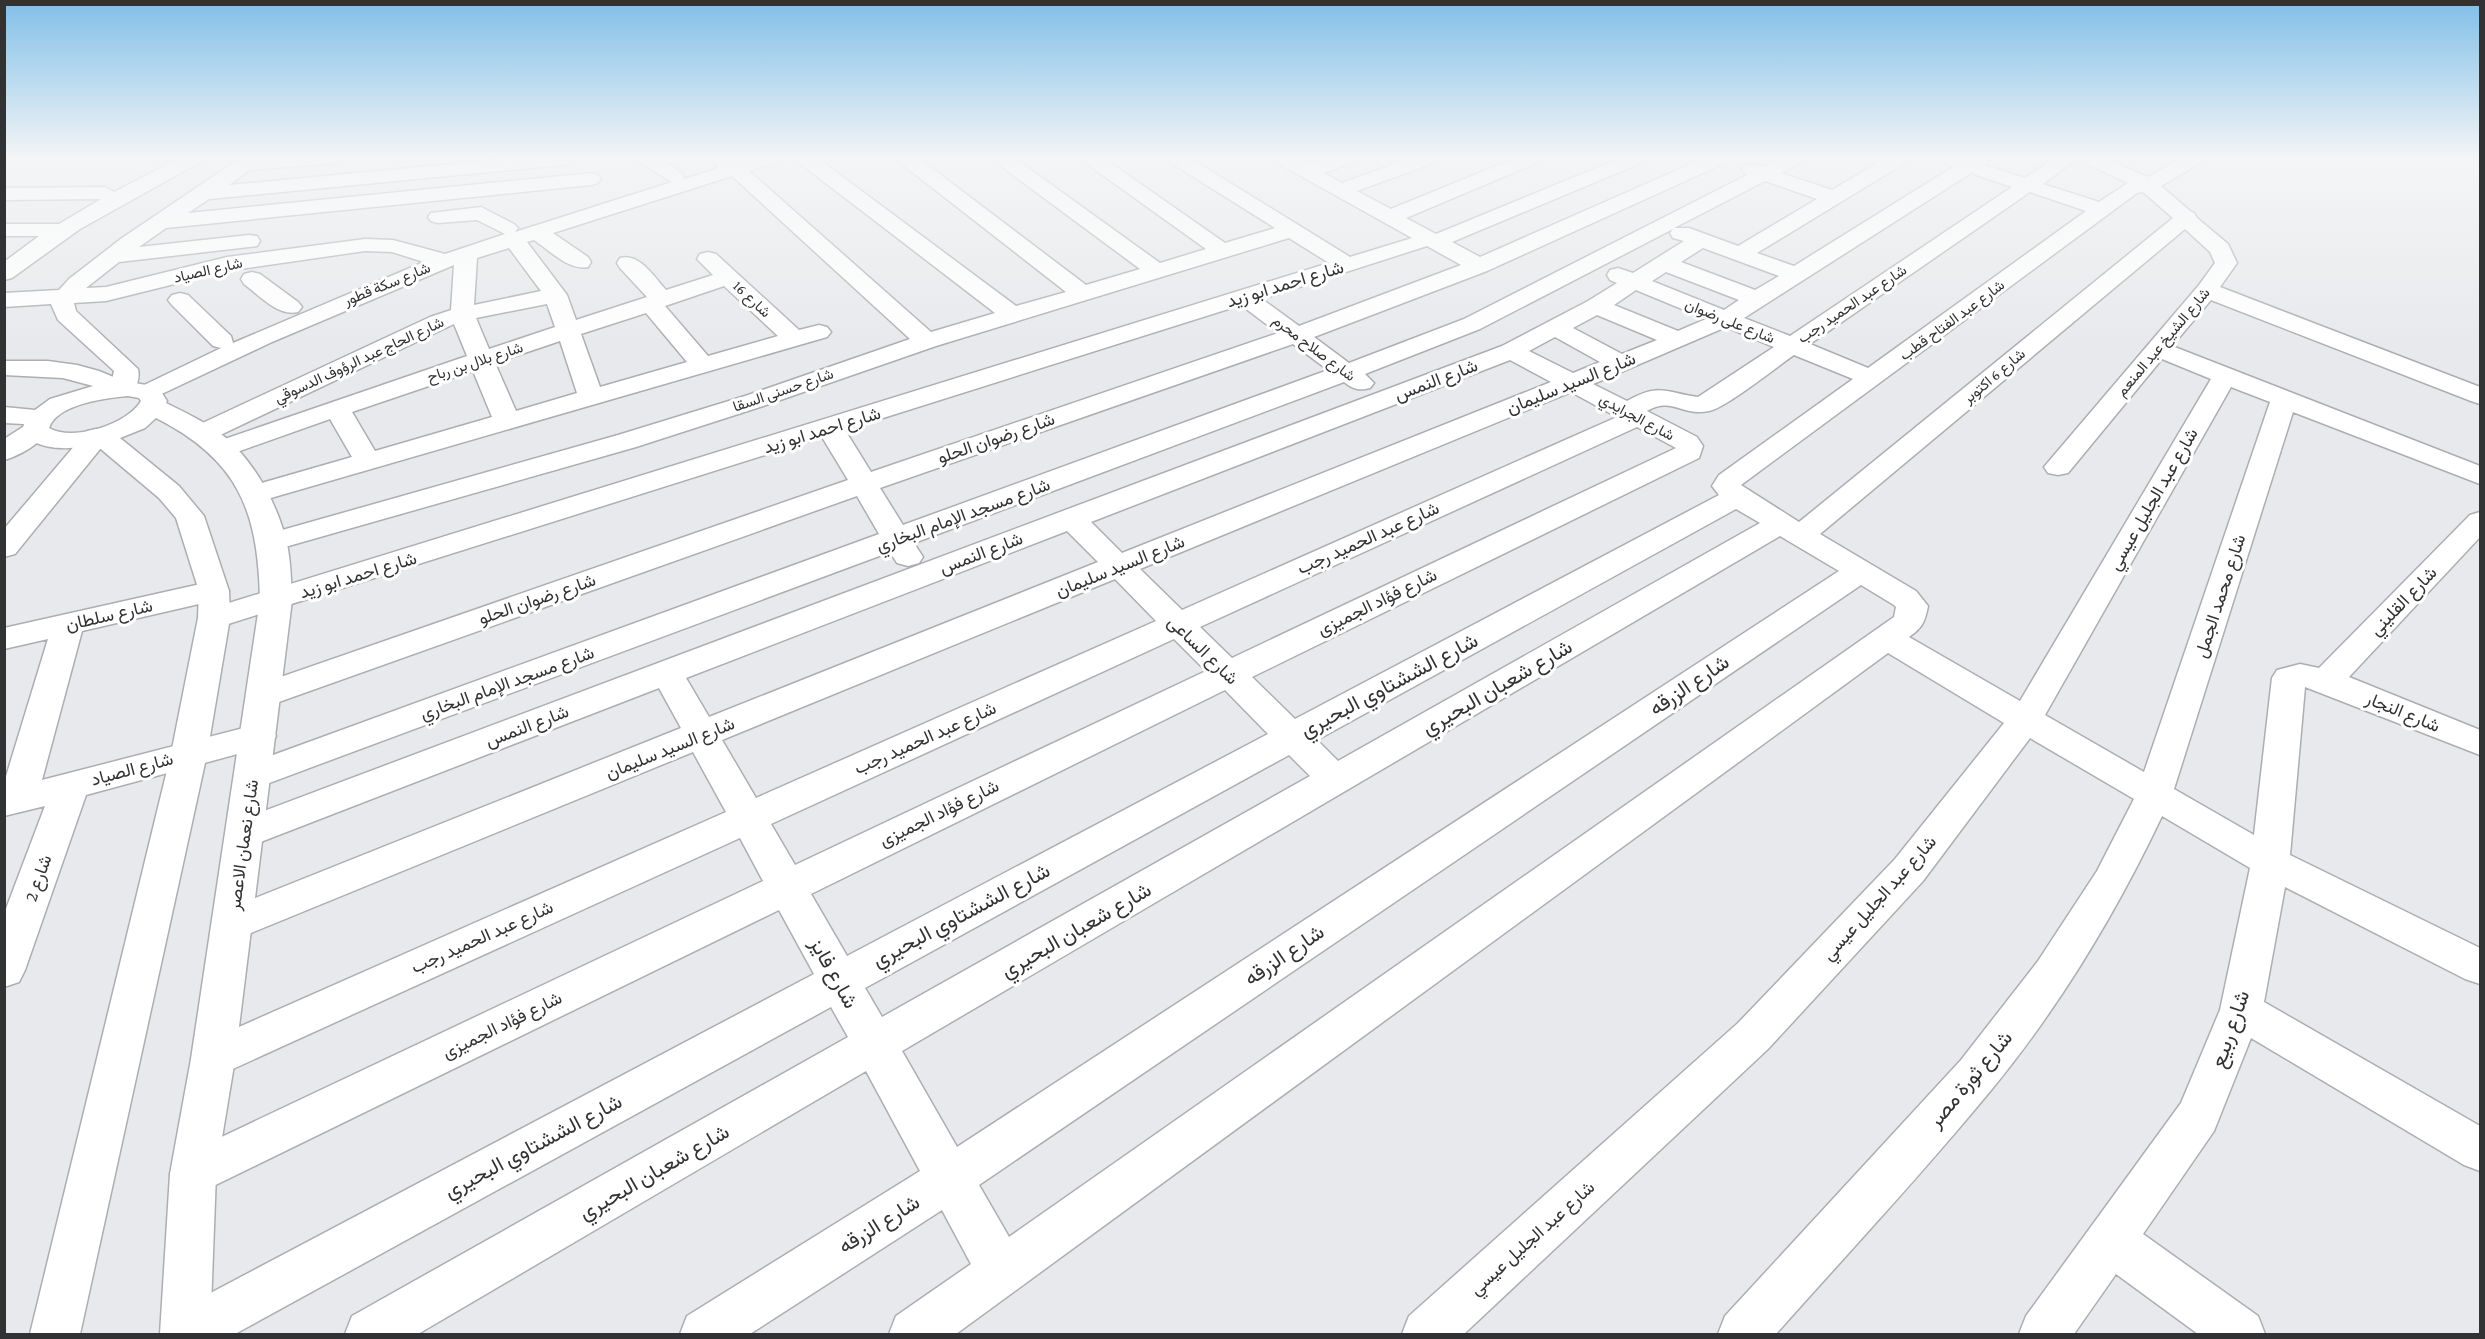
<svg xmlns="http://www.w3.org/2000/svg" width="2485" height="1339" viewBox="0 0 2485 1339" font-family="'Crimson Pro',Vazirmatn,serif">
	<rect width="100%" height="100%" fill="#e7e9ec"/>
	<g fill="none" stroke-linecap="round" stroke-linejoin="round">
		<defs>
			<path id="minor" d="M181,157H205L202,161L80,229L12,278L4,280V262L39,236H4V224H59L101,199L4,200V188L105,187L114,192Z
				M242,157H345L342,161L335,163L250,170L229,185L526,157H571L573,159L570,163L563,165L209,199L188,213L591,173L598,175L601,179L598,183L591,185L166,228L139,247L249,235L257,236L260,241L257,246L249,247L119,262L86,288L106,287L227,257L365,239L393,240L445,254L505,234L477,220L438,223L431,221L428,217L431,213L481,207L514,224L518,228L515,232L672,182L637,161L635,157H657L682,173L684,179L719,168L713,162L721,157L737,162L753,157H781L779,161L749,171L931,332L995,313L797,161L795,157H816L1016,306L1066,292L898,161L896,157H917L1086,285L1140,269L994,161L992,157H1013L1160,263L1206,249L1083,161L1081,157H1102L1225,243L1275,228L1168,161L1165,157H1188L1350,257L1412,238L1274,161L1272,157H1295L1310,165L1332,157H1358L1356,161L1324,173L1342,183L1414,157H1440L1438,161L1357,191L1391,209L1518,157H1543L1541,161L1406,218L1436,234L1623,157H1649L1646,161L1452,242L1480,257L1707,157H1726L1728,159L1725,163L1487,271L1314,337L1349,363L1464,319L1747,175L1742,170L1745,166L1752,164L1762,167L1783,157H1807L1804,161L1781,173L1832,190L1888,157H1911L1908,161L1757,253L1794,266L1953,167L1944,161L1947,157L1967,159L1970,157H1992L1984,165L2025,178L2057,157H2102L2148,177L2184,157H2206L2204,161L2161,186L2190,211L2194,213L2197,218L2228,244L2237,263L2220,287L2480,387V404L2471,401L2211,300L2172,346L2480,466V484L2293,412L2174,789L2254,835L2272,678L2277,670L2300,664L2319,668L2470,515L2480,512V537L2349,677L2480,730V755L2305,687L2290,855L2480,948V984L2465,979L2285,887L2264,1002L2480,1126V1171L2464,1165L2251,1038L2214,1131L2143,1234L2258,1316L2265,1334H2198L2116,1274L2074,1334H2019L2026,1316L2181,1103L2220,1010L2250,868L2162,816C2116,913 2060,1006 1992,1089C1923,1173 1848,1253 1776,1334H1718L1725,1316L1961,1060L2038,961L2097,871L2134,799L2030,738L1923,881L1768,1049L1464,1334H1402L1409,1316L1738,1023L1895,859L2004,723L1888,653L956,1334H889L896,1316L971,1264L942,1210L750,1334H680L687,1316L920,1171L866,1071L418,1334H345L352,1316L848,1037L831,1007L235,1334H160L167,1316L814,974L779,910L193,1196L177,1190L170,1174L177,1158L763,881L740,838L213,1078L198,1073L191,1059L198,1045L726,812L693,752L246,935L232,940L218,935L212,924L218,913L681,728L659,688L258,843L245,847L232,843L226,833L232,823L1502,346L1588,301L1617,283L1610,280L1607,275L1610,270L1618,268L1633,273L1684,241L1673,238L1670,233L1673,229L1480,329L1365,374L1374,383L1370,388C1359,391 1353,389 1344,382L914,543L923,557L919,563L908,566L897,563L890,552L253,789L240,785L235,776L240,767L879,534L857,496L276,703L264,707L252,703L247,695L252,687L848,480L822,437L225,625L214,628L203,625L198,618L203,611L1329,263L1289,238L936,346L763,406L636,447L271,551L261,548L256,542L261,536L618,435L745,396L910,339L732,176L553,233L588,257L591,262L588,267C569,271 549,250 534,240L527,242L567,295L576,320L647,297L620,268L617,263L620,258C640,253 654,277 666,290L713,275L697,259L700,254L708,252L716,254L799,330L819,325L827,327L831,332L827,337L264,500L254,502L244,500L240,494L244,488L352,457L330,419L223,457L213,455L209,449L213,443L467,356L454,324L212,439L203,441L194,439L190,433L194,427L430,317L451,310L454,265L272,342L149,400L140,397L136,392L140,387L221,348L213,346L172,305L168,300L172,295L180,293L188,295L231,336L233,343L424,262L392,252L365,251L227,271L106,301L74,303L76,311L138,369C140,378 137,386 132,393L123,396L114,393L110,388L114,371L58,320L51,304L4,307V293L59,290L69,279L122,238ZM2078,158L2080,161L2128,183L2099,202L2043,184ZM1971,173L2012,187L1790,336L1744,318ZM1765,181L1817,199L1738,246L1689,228H1674ZM2030,192L2086,211L1868,368L1810,344ZM2143,192L2173,218L1799,522L1741,485L2137,193ZM2185,229L2210,252L2215,263L2199,285L2044,467L2048,473L2058,475L2068,473L2162,359L2211,379L2020,701L1909,637C1922,628 1925,622 1928,606L1916,591L1820,534ZM1427,246L1461,265L1299,326L1262,299ZM509,248L541,291L474,305L477,258ZM1703,248L1779,276L1755,290L1681,262ZM1666,272L1739,300L1724,310L1652,281ZM724,286L778,336L708,356L665,306ZM1636,290L1706,319L1678,331L1614,305ZM547,304L555,327L489,349L476,318ZM1241,305L1278,333L871,472L845,430ZM646,313L687,362L600,387L581,334ZM1597,315L1657,340L1622,354L1573,328ZM1726,327L1774,347L1698,397C1666,393 1660,382 1627,401L1593,384ZM1555,337L1600,362L1573,373L1529,351ZM560,341L577,393L516,411L495,363ZM1293,344L1328,370L903,525L880,488ZM1794,355L1853,379L1719,475L1712,486L1719,495L1295,719L1252,677L1699,458L1703,446L1697,437L1647,411C1672,396 1682,417 1709,411C1727,407 1775,368 1794,355ZM1510,360L1551,382L1122,553L1091,522ZM473,371L492,417L375,451L352,412ZM2231,387L2270,402L2144,772L2045,715ZM1571,392L1617,417L1182,610L1140,569ZM1637,427L1676,448L1232,658L1200,627ZM1736,509L1760,523L1338,761L1317,740ZM1067,531L1098,562L709,717L686,678ZM1780,536L1839,571L957,1147L902,1051ZM1115,579L1156,621L756,798L722,740ZM1861,585L1894,605L1896,607L1894,617L1009,1237L979,1185ZM1174,639L1206,671L795,865L771,824ZM1225,690L1268,734L847,956L811,894ZM1289,755L1310,776L882,1017L865,988Z
				M252,272L260,274L298,302L302,307L298,312C278,317 259,295 244,284L241,279L244,274Z
				M35,423L44,425L48,431C40,444 19,456 4,460V439L26,425Z
				M96,429L105,431L109,437L105,443L15,554L4,557V529L87,431Z
				M214,581L225,584L229,591L225,598L82,631L42,780L259,724L271,727L276,736L271,745L86,795L25,970L19,982L4,987V914L45,806L4,816V783L48,639L4,649V628Z"/>
			<path id="major" d="M4,361H48L77,365L99,371L123,381L158,387L167,401L166,403C186,413 208,423 226,438C257,465 280,509 288,549C291,566 291,583 292,600L235,1059L216,1174L210,1334H160L170,1174L191,1059L260,600C258,511 239,460 156,418L145,428L120,438L179,486L204,516L229,591L230,618L207,754L80,1334H30L171,754L198,618L199,591L176,518L159,498L96,445C73,449 37,453 22,431L24,424L4,423V407L35,410L50,399L93,386L63,378L4,375ZM128,396L139,398L141,401C128,424 73,442 49,428C57,404 106,398 128,396Z"/>
		</defs>
		<!-- minor casing -->
		<use href="#minor" stroke="#acaeb1" stroke-width="3"/>
		<!-- major casing -->
		<use href="#major" stroke="#acaeb1" stroke-width="3"/>
		<!-- minor -->
		<use href="#minor" fill="#fff" fill-rule="evenodd"/>
		<!-- major -->
		<use href="#major" fill="#fff" fill-rule="evenodd"/>
	</g>
	<!-- sky -->
	<linearGradient id="sky" x2="0" y2="1"><stop stop-color="#81bfe8"/><stop offset="0.46" stop-color="#f4f5f6"/><stop offset="1" stop-color="#f4f5f6" stop-opacity="0"/></linearGradient>
	<rect width="2485" height="344" fill="url(#sky)"/>
	<g text-anchor="middle" stroke-width="6" stroke-linejoin="round" paint-order="stroke">
		<!-- far-street labels -->
		<g font-size="15" fill="#313233" stroke="#fff">
			<text transform="translate(208 270) rotate(-13)" y="5">شارع الصياد</text>
			<text transform="translate(387 284) rotate(-22)" y="5">شارع سكة قطور</text>
			<text transform="translate(752 299) rotate(43)" y="5">شارع 16</text>
			<text transform="translate(1852 304) rotate(-34)" y="5">شارع عبد الحميد رجب</text>
			<text transform="translate(1952 320) rotate(-36)" y="5">شارع عبد الفتاح قطب</text>
			<text transform="translate(1730 321) rotate(22)" y="5">شارع على رضوان</text>
			<text transform="translate(2163 342) rotate(-50)" y="5">شارع الشيخ عبد المنعم</text>
			<text transform="translate(1314 348) rotate(37)" y="5">شارع صلاح محرم</text>
			<text transform="translate(359 360) rotate(-25)" y="5">شارع الحاج عبد الرؤوف الدسوقي</text>
			<text transform="translate(475 362) rotate(-18)" y="5">شارع بلال بن رباح</text>
			<text transform="translate(1994 376) rotate(-40)" y="5">شارع 6 اكتوبر</text>
			<text transform="translate(783 390) rotate(-19)" y="5">شارع حسنى السقا</text>
			<text transform="translate(1637 417) rotate(28)" y="5">شارع الجرايدي</text>
		</g>
		<!-- street labels -->
		<g font-size="18" fill="#313233" stroke="#fff">
			<text transform="translate(1285 284) rotate(-17)" y="6">شارع احمد ابو زيد</text>
			<text transform="translate(1436 380) rotate(-21)" y="6">شارع النمس</text>
			<text transform="translate(1571 383) rotate(-22)" y="6">شارع السيد سليمان</text>
			<text transform="translate(822 430) rotate(-17)" y="6">شارع احمد ابو زيد</text>
			<text transform="translate(996 438) rotate(-19)" y="6">شارع رضوان الحلو</text>
			<text transform="translate(2153 499) rotate(-60)" y="6">شارع عبد الجليل عيسي</text>
			<text transform="translate(963 515) rotate(-20)" y="6">شارع مسجد الإمام البخاري</text>
			<text transform="translate(1368 538) rotate(-24)" y="6">شارع عبد الحميد رجب</text>
			<text transform="translate(981 553) rotate(-21)" y="6">شارع النمس</text>
			<text transform="translate(1120 566) rotate(-22)" y="6">شارع السيد سليمان</text>
			<text transform="translate(358 575) rotate(-17)" y="6">شارع احمد ابو زيد</text>
			<text transform="translate(2220 596) rotate(-72)" y="6">شارع محمد الجمل</text>
			<text transform="translate(537 599) rotate(-19)" y="6">شارع رضوان الحلو</text>
			<text transform="translate(2403 601) rotate(-46)" y="6">شارع القليني</text>
			<text transform="translate(1377 602) rotate(-26)" y="6">شارع فؤاد الجميزى</text>
			<text transform="translate(109 615) rotate(-13)" y="6">شارع سلطان</text>
			<text transform="translate(1203 650) rotate(44)" y="6">شارع الساعى</text>
			<text transform="translate(507 683) rotate(-20)" y="6">شارع مسجد الإمام البخاري</text>
			<text transform="translate(2403 712) rotate(22)" y="6">شارع النجار</text>
			<text transform="translate(527 726) rotate(-21)" y="6">شارع النمس</text>
			<text transform="translate(925 738) rotate(-24)" y="6">شارع عبد الحميد رجب</text>
			<text transform="translate(670 748) rotate(-22)" y="6">شارع السيد سليمان</text>
			<text transform="translate(132 769) rotate(-15)" y="6">شارع الصياد</text>
			<text transform="translate(939 813) rotate(-26)" y="6">شارع فؤاد الجميزى</text>
			<text transform="translate(243 845) rotate(-82)" y="6">شارع نعمان الاعصر</text>
			<text transform="translate(38 878) rotate(-70)" y="6">شارع 2</text>
			<text transform="translate(1879 898) rotate(-48)" y="6">شارع عبد الجليل عيسي</text>
			<text transform="translate(482 937) rotate(-24)" y="6">شارع عبد الحميد رجب</text>
			<text transform="translate(502 1025) rotate(-26)" y="6">شارع فؤاد الجميزى</text>
			<text transform="translate(1532 1238) rotate(-42)" y="6">شارع عبد الجليل عيسي</text>
		</g>
		<!-- near-street labels -->
		<g font-size="21" fill="#313233" stroke="#fff">
			<text transform="translate(1389 685) rotate(-28)" y="7">شارع الششتاوي البحيري</text>
			<text transform="translate(1689 685) rotate(-34)" y="7">شارع الزرقه</text>
			<text transform="translate(1497 687) rotate(-30)" y="7">شارع شعبان البحيري</text>
			<text transform="translate(961 915) rotate(-28)" y="7">شارع الششتاوي البحيري</text>
			<text transform="translate(1076 930) rotate(-30)" y="7">شارع شعبان البحيري</text>
			<text transform="translate(1284 955) rotate(-34)" y="7">شارع الزرقه</text>
			<text transform="translate(834 973) rotate(61)" y="7">شارع فايز</text>
			<text transform="translate(2230 1029) rotate(-71)" y="7">شارع ربيع</text>
			<text transform="translate(1970 1079) rotate(-50)" y="7">شارع ثورة مصر</text>
			<text transform="translate(533 1146) rotate(-28)" y="7">شارع الششتاوي البحيري</text>
			<text transform="translate(654 1172) rotate(-30)" y="7">شارع شعبان البحيري</text>
			<text transform="translate(879 1224) rotate(-32)" y="7">شارع الزرقه</text>
		</g>
	</g>
	<!-- border -->
	<rect width="2485" height="1339" fill="none" stroke="#313233" stroke-width="12"/>
</svg>
